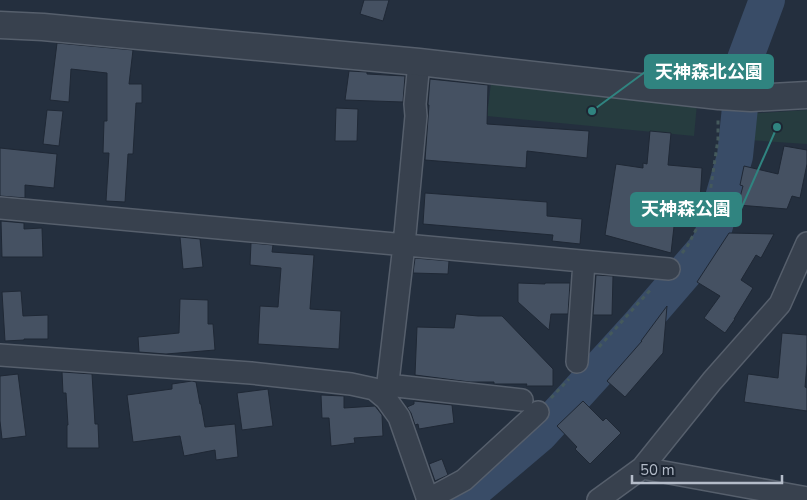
<svg xmlns="http://www.w3.org/2000/svg" width="807" height="500" viewBox="0 0 807 500" font-family="'Nunito Sans','Noto Sans JP',sans-serif">
	<rect width="100%" height="100%" fill="#242f3e"/>
	<!-- green -->
	<path fill="#263c3f" d="M491,83L697,104L694,136L487,116Z
		M807,110V144L748,140L747,114Z"/>
	<g fill="none" stroke-linecap="round" stroke-linejoin="round">
		<!-- river -->
		<path stroke="#394c67" stroke-width="36" d="M462,500L540,434L641,323L710,243L735,156L745,59L767,0"/>
	</g>
	<!-- building -->
	<path fill="#455162" stroke="#1f2835" d="M364,0H389L383,21L360,14Z
		M57,43L133,50L129,84H142V103H136L133,154H128L125,202L106,201L109,153H103L104,121H107V73L71,69L69,102L50,100Z
		M349,71L367,72V74L405,76L403,102L345,100Z
		M430,79L488,85L487,124L589,131L587,158L527,151L526,168L425,160L429,105H428V104Z
		M336,108L358,109L357,141H335Z
		M47,110L63,111L59,146L43,144Z
		M650,131L671,133L668,165L702,168L700,202L677,200L671,253L605,235L616,164L643,168V163L647,164Z
		M784,146L807,150V164L800,198L792,196L787,209L738,205L743,186L740,185L744,166L778,174Z
		M0,148L57,154L54,188L25,185V198L0,196Z
		M425,193L547,202V216L582,219L580,244L552,241L553,235L423,224Z
		M1,221L24,223V229L42,228L43,257H2Z
		M729,233L774,234L761,258L756,255L741,280L753,288L734,319H735L725,333L704,318L720,296L697,282Z
		M180,237L200,239L203,267L183,269Z
		M251,243L273,245L272,252L314,255L310,309L341,311L339,349L258,344L260,306L278,307L281,268L250,265Z
		M415,258L449,261L448,274L413,273Z
		M596,275L613,276L612,315H593Z
		M518,283L545,284V283H570L568,314H551L549,330L518,302Z
		M21,291L23,316L48,315V339H24V340L5,341L2,292Z
		M180,299L208,300V324H213L215,350L166,354L139,352L138,337L179,333Z
		M667,306L663,353L625,397L607,381L642,341H641Z
		M456,314L478,316H502L553,369V386H526L527,384H494V382H470L415,375L417,327L454,328Z
		M782,333L807,335V364L805,387L807,388V411L744,402L748,374L778,378Z
		M62,372L92,374L95,424H98L99,448H67V425H68L66,393H63Z
		M18,374L26,436L2,439L0,421V376Z
		M192,381L196,382L200,404H201L205,427L235,424L238,457L216,460L215,450L184,456L180,436L133,442L127,395L172,389V384Z
		M268,389L273,426L242,430L237,393Z
		M321,395L344,396V408L375,406L382,415L383,436L354,438L355,443L331,446L329,418H322Z
		M414,401L452,405L454,423L419,429L418,424L415,425L411,413L407,407L414,404Z
		M583,401L603,421L606,418L621,433L590,464L575,449L577,447L557,426Z
		M442,459L448,475L435,481L429,464Z"/>
	<g fill="none" stroke-linecap="round" stroke-linejoin="round">
		<defs>
			<path id="minor" d="M0,208L669,269
				M0,355L251,373L351,384L374,389L386,399L399,417L428,500
				M577,362L584,262
				M388,385L522,400
				M386,399L404,245L416,116L415,104L419,62
				M642,468L807,498
				M427,500L464,480L538,412
				M598,500L642,468L712,381L780,304L807,243"/>
			<path id="tertiary" d="M0,25L43,27L419,62L719,96L751,98L807,95"/>
		</defs>
		<!-- minor casing -->
		<use href="#minor" stroke="#565f6c" stroke-width="24"/>
		<!-- tertiary casing -->
		<use href="#tertiary" stroke="#565f6c" stroke-width="29"/>
		<!-- path -->
		<path stroke="#44595c" stroke-width="3" stroke-dasharray="4 4" stroke-linecap="butt" d="M682,253L687,247L701,220L709,200L718,139V117
			M599,347L652,288
			M551,398L569,379"/>
		<!-- minor -->
		<use href="#minor" stroke="#38414e" stroke-width="21"/>
		<!-- tertiary -->
		<use href="#tertiary" stroke="#38414e" stroke-width="26"/>
	</g>
	<!-- callouts -->
	<path fill="none" stroke="#308480" stroke-width="2" d="M592 111L645 72M777 127L741 209"/>
	<g fill="#308480" stroke="#1d2633" stroke-width="2">
		<circle cx="592" cy="111" r="5"/>
		<circle cx="777" cy="127" r="5"/>
	</g>
	<g fill="#308480" stroke="#308480" stroke-width="2">
		<rect x="645" y="55" width="128" height="33" rx="5"/>
		<rect x="631" y="193" width="110" height="33" rx="5"/>
	</g>
	<g font-size="18" text-anchor="middle" font-weight="bold" fill="#fff">
		<text x="709" y="78">天神森北公園</text>
		<text x="686" y="215">天神森公園</text>
	</g>
	<!-- scale -->
	<path d="M632 475v8h150v-8" fill="none" stroke="#b4bcc9" stroke-width="2.5"/>
	<text x="640" y="475" font-size="15" fill="#b4bcc9" stroke="#1d2633" stroke-width="4" paint-order="stroke">50 m</text>
</svg>
